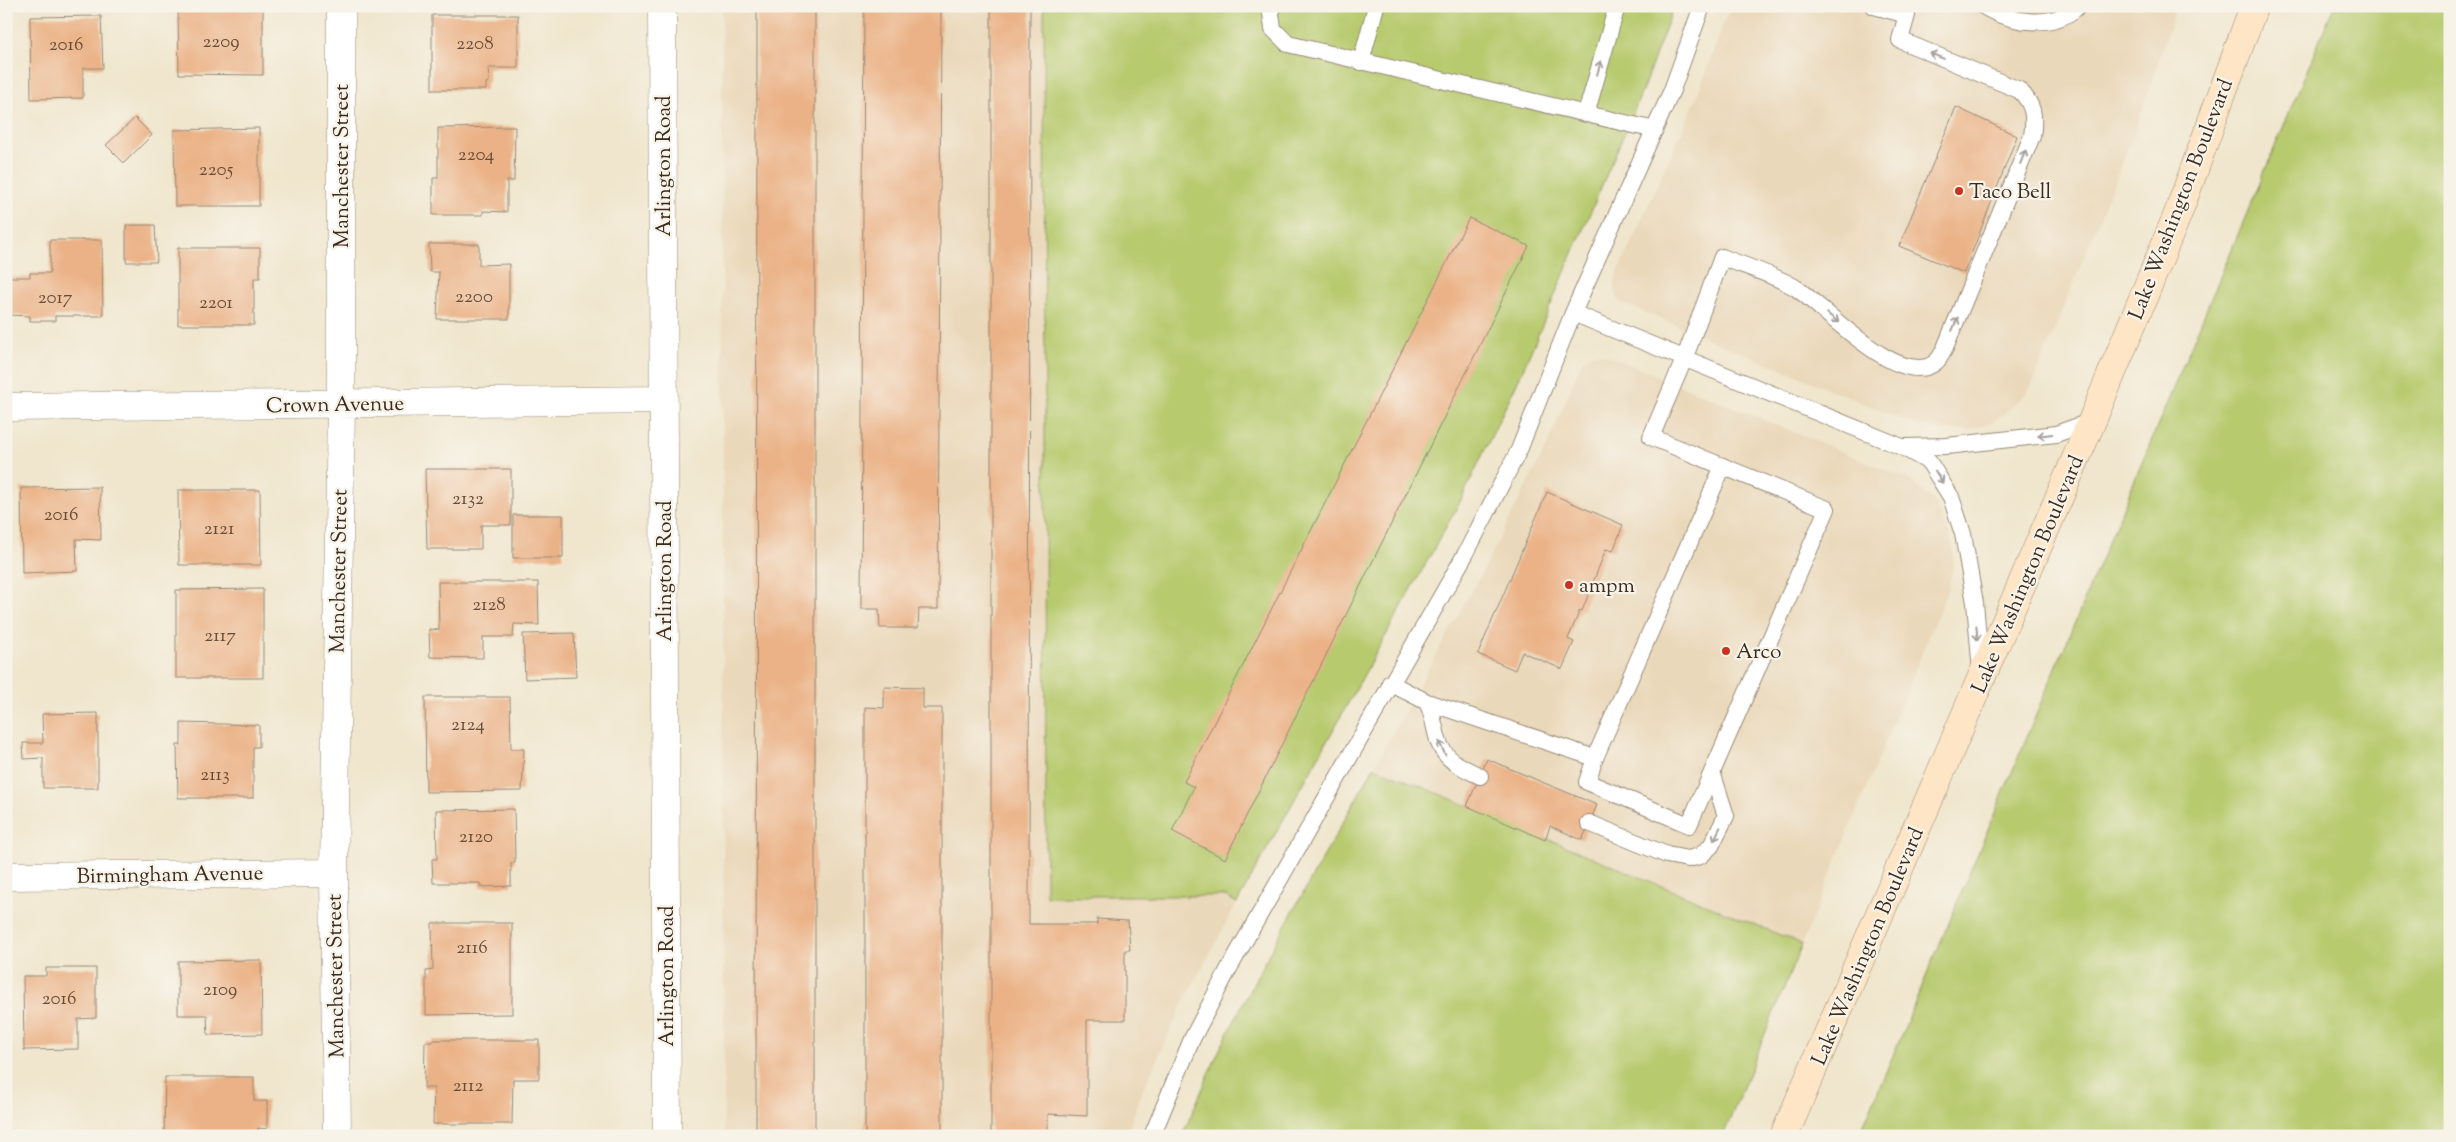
<svg xmlns="http://www.w3.org/2000/svg" width="2456" height="1142" viewBox="0 0 2456 1142" font-family="'Sorts Mill Goudy',serif">
	<rect width="100%" height="100%" fill="#f7f3e8"/>
	<filter id="ink" filterUnits="userSpaceOnUse"><feTurbulence type="fractalNoise" baseFrequency=".02" numOctaves="2"/><feDisplacementMap in="SourceGraphic" scale="10" xChannelSelector="R" yChannelSelector="G"/><feConvolveMatrix kernelMatrix="1 2 1 2 8 2 1 2 1" color-interpolation-filters="sRGB"/></filter>
	<filter id="wash" filterUnits="userSpaceOnUse"><feTurbulence type="fractalNoise" baseFrequency=".0096" numOctaves="4" result="noise"/><feDisplacementMap in="SourceGraphic" scale="20" xChannelSelector="R" yChannelSelector="G"/><feGaussianBlur stdDeviation="1.12" result="paint"/><feColorMatrix in="noise" values="0 0 0 0 0 0 0 0 0 0 0 0 0 0 0 0 0 1.4 0 .05"/><feComposite in="paint" operator="in"/></filter>
	<g filter="url(#wash)">
		<rect width="100%" height="100%" fill="#f0e6cd"/>
		<!-- built -->
		<path fill="#ead8ba" d="M722,6H1044L1046,896H1226L1237,903L1182,1005L1142,1092L1126,1136H724Z
			M1730,6H2176L2138,124L2034,380L2027,393L2001,417L1983,426L1967,430L1930,429L1911,423L1622,303L1617,297L1614,283L1617,274L1695,102Z
			M1602,353L1910,480L1934,501L1951,537L1954,561L1949,587L1802,944L1374,767L1484,569L1546,448L1582,361L1591,354Z"/>
		<!-- green -->
		<path fill="#b7ca6e" stroke="#797a46" d="M1044,6H1674L1639,99L1522,372L1460,502L1237,903L1225,896H1046Z
			M2334,6H2450V1136H1859Z
			M1374,767L1802,944L1723,1136H1182L1218,1053L1261,968Z"/>
		<g id="blocks">
			<!-- building -->
			<path fill="#ebb287" d="M178,6H263V75L179,74Z
				M757,6H815V1136H756Z
				M864,6H941L938,609H919L918,628H880L879,609H861Z
				M991,6H1030L1029,924H1097V919L1128,921L1130,950H1125V1020H1087V1116L1048,1114V1136H991Z
				M432,15H518V68H488L489,82L486,83V90H432Z
				M101,16L103,68H83V98L31,99L30,17Z
				M1956,107L2017,136L1964,273L1899,246Z
				M135,118L152,135L124,163L106,145Z
				M515,127L514,181H507V212L483,211V215H433V178H438V128Z
				M259,128V206H175L174,130Z
				M1469,218L1529,246L1225,859L1172,831L1194,787L1184,782Z
				M126,225H155L157,262H126Z
				M50,240H102L103,316H55V321H30V316L8,315V277H30V273H50Z
				M429,244H479V265L509,264V319H437L439,272H430Z
				M178,248H260V278H254V325H178Z
				M425,469H511V525H481V549H427Z
				M100,487L101,540L76,539L77,571L22,573L21,488Z
				M178,490H260L261,565H179Z
				M1547,492L1623,525L1613,551L1606,549L1582,611L1580,610L1568,639L1574,642L1562,669L1522,652L1515,670L1478,654Z
				M513,515H563V558H513Z
				M438,582H538L539,625L514,624L513,637H483V658L430,657L429,629L439,630Z
				M263,589V678H176V590Z
				M574,633L576,677L525,679L523,634Z
				M884,687L923,688V708H942V1136H865V707L884,708Z
				M425,697H510L511,749H524L522,791L426,792Z
				M98,713V788H43V758L24,759L23,743H43L42,714Z
				M181,723L259,725V747H253V798H178L177,745H181Z
				M1487,759L1597,805L1582,840L1550,826L1545,840L1467,806Z
				M514,809L515,863H511V886L480,887V883H433L432,859H437L436,810Z
				M432,923H512V1014L426,1015V971L433,970Z
				M261,960L262,1034L208,1035L207,1015H178V961Z
				M46,968H96V1018L78,1019V1049L24,1050L23,976H46Z
				M433,1040H539V1079H513L512,1124H433L434,1088H424L425,1042H433Z
				M165,1077H254V1101H267V1129L258,1128V1136H164Z"/>
		</g>
	</g>
	<g filter="url(#ink)">
		<use href="#blocks" fill-opacity="0" stroke="#968876" stroke-width="1"/>
		<g fill="none" stroke-linecap="round" stroke-linejoin="round">
			<defs>
				<path id="service" d="M1270,6L1273,29L1288,44L1655,130
					M1702,6L1672,90L1573,313L1902,447L1929,462L1951,497L1963,534L1975,603L1981,671
					M1983,6C2010,23 2054,30 2078,6
					M1361,62L1376,6
					M1586,114L1617,6
					M1905,447L1947,446L2056,434L2092,421
					M1723,466L1595,758L1587,782L1689,825L1827,509L1651,437L1685,357L1722,257C1744,266 1777,276 1796,288C1824,307 1903,393 1937,361C1940,358 1943,352 1945,348L2032,136C2035,117 2034,104 2019,90L1900,40L1907,15L1874,6
					M1390,683L1427,702L1595,758
					M1427,702C1434,716 1434,729 1439,743C1446,761 1463,768 1480,776
					M1589,823L1667,855L1688,859L1700,856L1711,846L1726,816L1712,772
					M1152,1136L1192,1039L1228,970L1466,553L1519,450L1573,313"/>
				<path id="minor" d="M662,6L667,1136
					M6,407L663,400
					M6,876L334,873
					M337,1136L334,873L341,404V6"/>
				<path id="secondary" d="M1784,1136L2092,421L2179,211L2254,6"/>
			</defs>
			<!-- service casing -->
			<use href="#service" stroke="#968876" stroke-width="18"/>
			<!-- minor casing -->
			<use href="#minor" stroke="#968876" stroke-width="29"/>
			<!-- secondary casing -->
			<use href="#secondary" stroke="#968876" stroke-width="29"/>
			<!-- service -->
			<use href="#service" stroke="#fff" stroke-width="16"/>
			<!-- minor -->
			<use href="#minor" stroke="#fff" stroke-width="28"/>
			<!-- secondary -->
			<use href="#secondary" stroke="#fde5c5" stroke-width="28"/>
		</g>
		<!-- one-way arrows -->
		<defs><path id="oneway-shaft" d="M-6 0H5M1.5-3L5.5 0L1.5 3" fill="none" stroke-width="1.6" stroke-linecap="round" stroke-linejoin="round" transform="scale(1.25)"/></defs>
		<g stroke="#a79f9a">
			<use href="#oneway-shaft" transform="translate(1937 56) rotate(-157)"/>
			<use href="#oneway-shaft" transform="translate(1599 68) rotate(-74)"/>
			<use href="#oneway-shaft" transform="translate(2023 157) rotate(-68)"/>
			<use href="#oneway-shaft" transform="translate(1833 318) rotate(39)"/>
			<use href="#oneway-shaft" transform="translate(1955 324) rotate(-68)"/>
			<use href="#oneway-shaft" transform="translate(2045 435) rotate(173)"/>
			<use href="#oneway-shaft" transform="translate(1939 477) rotate(58)"/>
			<use href="#oneway-shaft" transform="translate(1977 633) rotate(85)"/>
			<use href="#oneway-shaft" transform="translate(1442 748) rotate(-116)"/>
			<use href="#oneway-shaft" transform="translate(1717 834) rotate(116)"/>
		</g>
	</g>
	<!-- markers -->
	<g fill="#c8321e" stroke="#f7f3e8" stroke-width="2">
		<circle cx="1959" cy="191" r="5"/>
		<circle cx="1569" cy="585" r="5"/>
		<circle cx="1726" cy="651" r="5"/>
	</g>
	<g text-anchor="middle" stroke-width="4.5" stroke-linejoin="round" paint-order="stroke">
		<!-- number labels -->
		<g font-size="19" fill="#674c38">
			<text x="221" y="47">2209</text>
			<text x="475" y="49">2208</text>
			<text x="66" y="50">2016</text>
			<text x="476" y="160">2204</text>
			<text x="216" y="175">2205</text>
			<text x="474" y="302">2200</text>
			<text x="55" y="303">2017</text>
			<text x="216" y="308">2201</text>
			<text x="468" y="504">2132</text>
			<text x="61" y="520">2016</text>
			<text x="219" y="534">2121</text>
			<text x="489" y="610">2128</text>
			<text x="220" y="641">2117</text>
			<text x="468" y="730">2124</text>
			<text x="215" y="780">2113</text>
			<text x="476" y="842">2120</text>
			<text x="472" y="953">2116</text>
			<text x="220" y="995">2109</text>
			<text x="59" y="1004">2016</text>
			<text x="468" y="1091">2112</text>
		</g>
		<!-- street labels -->
		<g font-size="21" fill="#3b2a1e" stroke="#f7f3e8">
			<text transform="translate(341 166) rotate(-90)" y="7">Manchester Street</text>
			<text transform="translate(663 166) rotate(-90)" y="7">Arlington Road</text>
			<text transform="translate(2180 199) rotate(-69)" y="7">Lake Washington Boulevard</text>
			<text transform="translate(335 404) rotate(-1)" y="7">Crown Avenue</text>
			<text transform="translate(338 571) rotate(-89)" y="7">Manchester Street</text>
			<text transform="translate(664 571) rotate(-90)" y="7">Arlington Road</text>
			<text transform="translate(2027 574) rotate(-67)" y="7">Lake Washington Boulevard</text>
			<text transform="translate(170 874) rotate(-1)" y="7">Birmingham Avenue</text>
			<text transform="translate(1867 946) rotate(-67)" y="7">Lake Washington Boulevard</text>
			<text transform="translate(335 976) rotate(-91)" y="7">Manchester Street</text>
			<text transform="translate(666 976) rotate(-90)" y="7">Arlington Road</text>
		</g>
		<!-- poi labels -->
		<g font-size="21" fill="#3b2a1e" stroke="#f7f3e8" text-anchor="start">
			<text x="1969" y="198">Taco Bell</text>
			<text x="1579" y="592">ampm</text>
			<text x="1736" y="658">Arco</text>
		</g>
	</g>
	<!-- margin -->
	<rect width="2456" height="1142" fill="none" stroke="#f7f3e8" stroke-width="25"/>
</svg>
